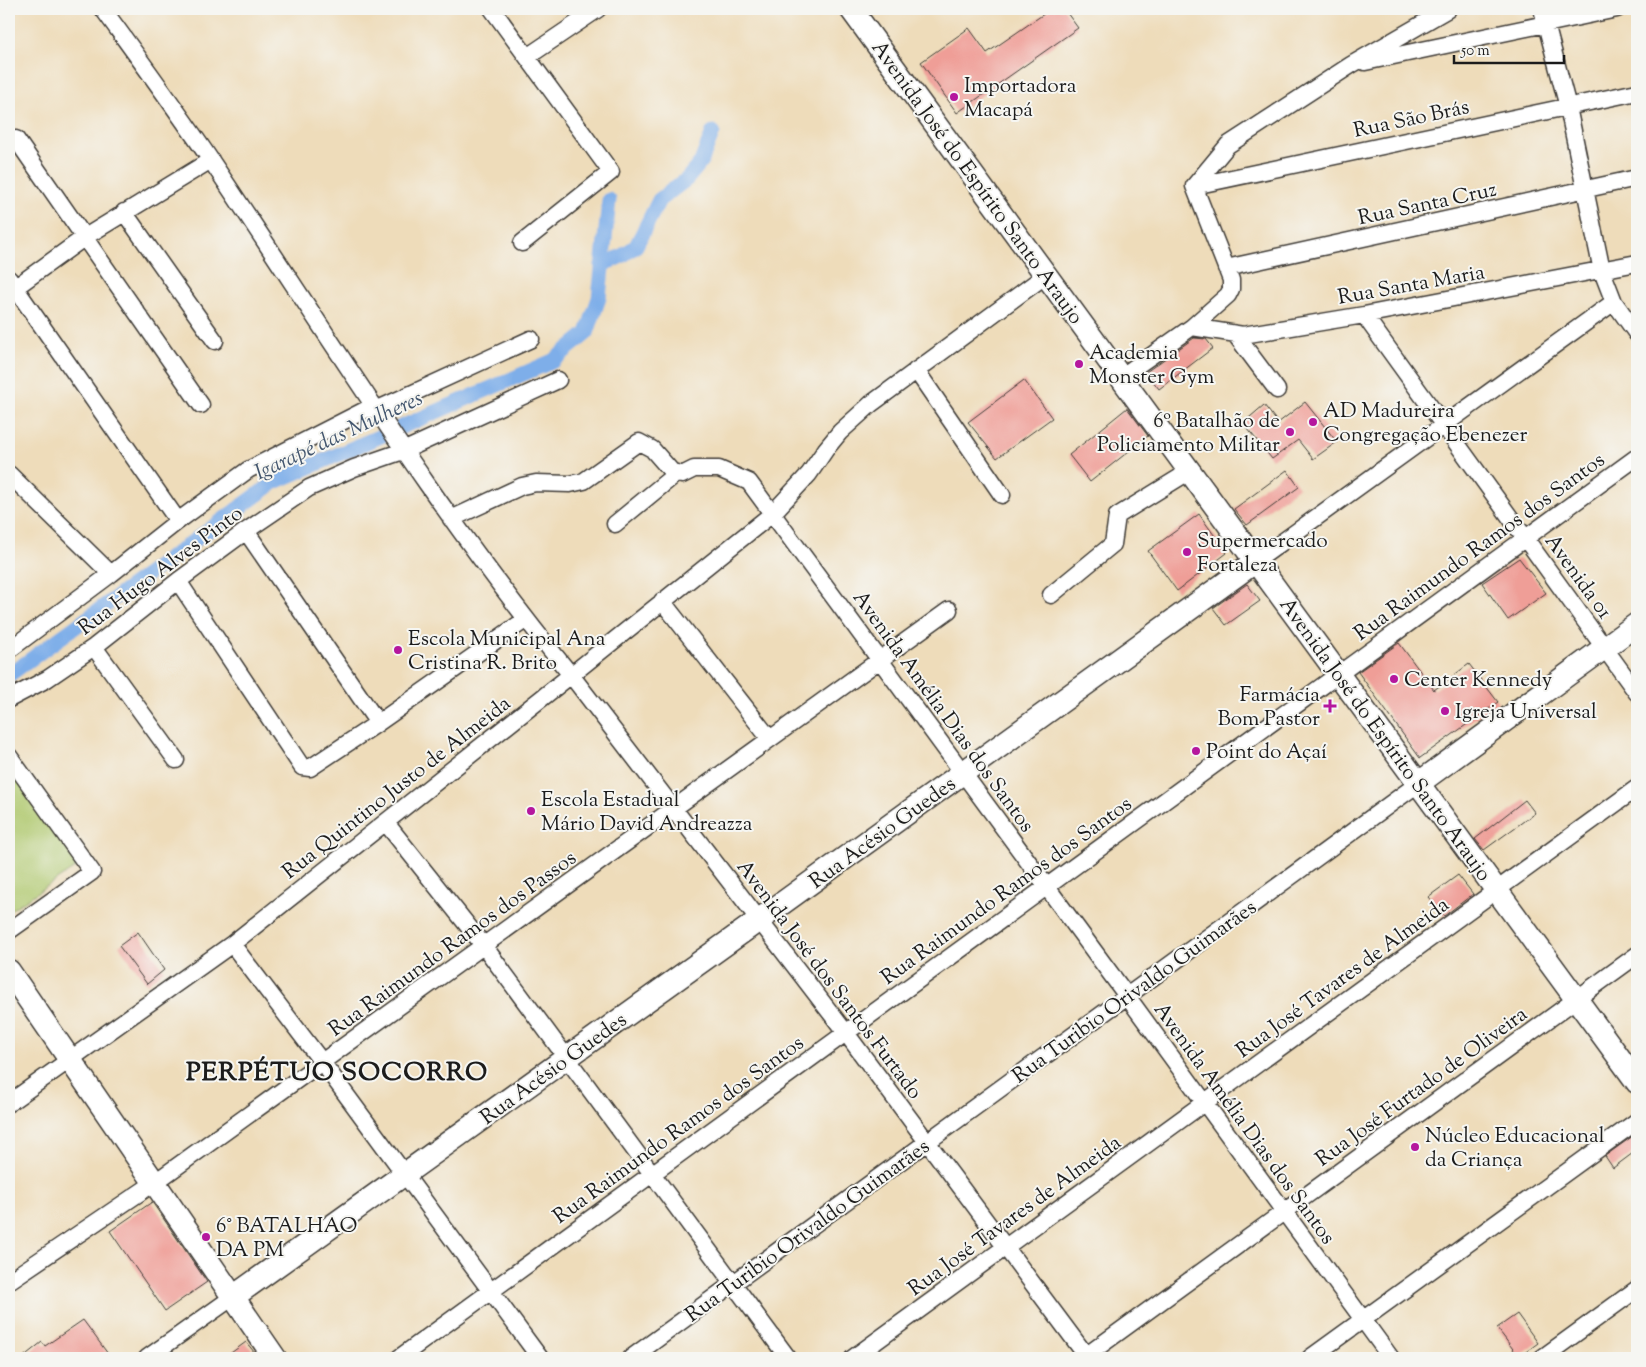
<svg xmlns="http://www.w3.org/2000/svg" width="1646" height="1367" viewBox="0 0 1646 1367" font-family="'Sorts Mill Goudy',serif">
	<rect width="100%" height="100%" fill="#f6f6f2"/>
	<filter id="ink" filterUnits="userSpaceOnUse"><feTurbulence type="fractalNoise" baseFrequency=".02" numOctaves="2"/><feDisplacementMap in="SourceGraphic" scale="10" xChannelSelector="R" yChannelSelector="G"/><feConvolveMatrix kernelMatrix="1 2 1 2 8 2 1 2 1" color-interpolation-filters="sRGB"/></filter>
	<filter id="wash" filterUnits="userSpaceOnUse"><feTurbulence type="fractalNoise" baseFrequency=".0096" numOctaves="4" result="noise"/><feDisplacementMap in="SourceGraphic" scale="20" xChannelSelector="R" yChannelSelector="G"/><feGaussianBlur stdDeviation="1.12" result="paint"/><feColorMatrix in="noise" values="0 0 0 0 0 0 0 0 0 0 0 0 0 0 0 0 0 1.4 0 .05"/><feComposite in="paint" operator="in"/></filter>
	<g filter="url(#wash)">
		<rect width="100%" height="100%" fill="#eedcba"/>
		<!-- green -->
		<path fill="#afc86d" stroke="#667244" d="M9,762L81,864L9,911Z"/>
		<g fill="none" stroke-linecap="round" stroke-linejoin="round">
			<!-- canal -->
			<path stroke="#7eaee9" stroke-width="15" d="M602,265L622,256L636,246L659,200L687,179L701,162L713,132
				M9,675L275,482L553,361L587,333L599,298L609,200"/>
		</g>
		<g id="blocks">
			<!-- building -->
			<path fill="#ef9e97" d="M1051,9H1064L1078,28L957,113L921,62L969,28L987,53Z
				M1194,338L1206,339L1213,348L1159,389L1146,372Z
				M1024,380L1052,418L997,458L968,422Z
				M1305,402L1337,442L1313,459L1298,440L1272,459L1243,423L1264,405L1278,423Z
				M1127,408L1148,436L1090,482L1069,455Z
				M1287,470L1299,487L1247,525L1234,509Z
				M1199,514L1227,553L1177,591L1148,551Z
				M1519,558L1546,593L1508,620L1482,583Z
				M1247,584L1260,601L1226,625L1213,608Z
				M1399,643L1434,690L1469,664L1498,702L1420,758L1358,672Z
				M1525,800L1535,813L1484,850L1475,839Z
				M1458,875L1473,894L1444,916L1428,897Z
				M138,932L164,970L147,984L119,946Z
				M1637,1133V1150L1613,1168L1605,1156Z
				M152,1202L207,1282L165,1311L110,1231Z
				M1517,1314L1538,1343L1519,1357L1497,1328Z
				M83,1320L111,1358H22L42,1342L45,1346Z
				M246,1342L259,1358H224Z"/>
		</g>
	</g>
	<g filter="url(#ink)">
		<use href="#blocks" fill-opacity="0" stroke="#3c3934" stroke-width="1"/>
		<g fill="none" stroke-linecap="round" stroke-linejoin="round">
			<defs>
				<path id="street" d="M103,9C140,60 177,110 212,162C329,336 438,514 571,675L846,1033L1088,1358
					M492,9L611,172L522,243
					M1542,9L1568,107L1602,271L1614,302L1637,334
					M527,57L598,9
					M1365,62L1617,9
					M16,139L201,405
					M1194,186L1637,92
					M1194,186L1228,145L1351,65L1448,9
					M124,212L215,341
					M1226,268L1637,178
					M9,279L178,521
					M9,292L85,237L211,160
					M1364,315L1637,693
					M1192,327L1243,335L1364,315L1637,263
					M1235,334L1277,390
					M916,370L1002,495
					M1121,377L1192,327L1228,295L1231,289V280L1194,186
					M376,410L531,339
					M9,474L111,574
					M451,519L522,486L536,483L570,484L584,481L639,442L652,449L673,473L682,475L694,469H719L749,482L1127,996L1391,1358
					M615,524L677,473
					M246,531L378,723
					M1256,561L1614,302
					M178,581L302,767L310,768L378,723L525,620
					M1051,595L1113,544L1117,516L1190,471
					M662,601L770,739
					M94,647L176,760
					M9,650L111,574L178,521L248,470L373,406
					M9,699L47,679L94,647L178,581L246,531L309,488L354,468L403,451L558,380
					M9,756L92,872L9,931
					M386,823L484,946L788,1358
					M232,944L322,1062L540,1358
					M9,1103L232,944L571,675L772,514L809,474L826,449L840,432L871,404L1046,275
					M9,1281L154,1183L949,610
					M147,1358L233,1297
					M399,1358L1637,457
					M631,1358L1419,783
					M853,1358L1637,788
					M1083,1358L1637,955
					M1310,1358L1637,1121
					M1542,1358L1637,1289"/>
				<path id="secondary" d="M851,9L1637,1082
					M1419,783L1637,624
					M9,971L275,1358
					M233,1297L759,920L1256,561"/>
			</defs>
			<!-- street casing -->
			<use href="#street" stroke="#3c3934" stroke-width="19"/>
			<!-- secondary casing -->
			<use href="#secondary" stroke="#3c3934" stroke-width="25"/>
			<!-- street -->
			<use href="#street" stroke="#fff" stroke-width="16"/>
			<!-- secondary -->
			<use href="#secondary" stroke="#fff" stroke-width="22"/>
		</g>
	</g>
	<!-- markers -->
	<g fill="#b5179e" stroke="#f6f6f2" stroke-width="2">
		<circle cx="954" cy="97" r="5"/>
		<circle cx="1079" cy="364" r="5"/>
		<circle cx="1313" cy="422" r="5"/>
		<circle cx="1290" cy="432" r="5"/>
		<circle cx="1187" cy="552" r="5"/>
		<circle cx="398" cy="650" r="5"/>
		<circle cx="1394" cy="679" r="5"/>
		<path d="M1327.5 698.5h5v5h5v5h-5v5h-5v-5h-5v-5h5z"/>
		<circle cx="1445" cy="711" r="5"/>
		<circle cx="1196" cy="751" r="5"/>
		<circle cx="531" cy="811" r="5"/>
		<circle cx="1415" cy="1147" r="5"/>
		<circle cx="206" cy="1237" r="5"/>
	</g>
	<g text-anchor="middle" stroke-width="4" stroke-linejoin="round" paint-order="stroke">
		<!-- poi labels -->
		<g font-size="21" fill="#1c1c1c" stroke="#f6f6f2" text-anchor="start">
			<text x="964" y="92">Importadora<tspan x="964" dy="24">Macapá</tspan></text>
			<text x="1089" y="359">Academia<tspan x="1089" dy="24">Monster Gym</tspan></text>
			<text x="1323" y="417">AD Madureira<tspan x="1323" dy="24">Congregação Ebenezer</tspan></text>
			<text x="1280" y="427" text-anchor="end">6º Batalhão de<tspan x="1280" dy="24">Policiamento Militar</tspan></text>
			<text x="1197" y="547">Supermercado<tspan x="1197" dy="24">Fortaleza</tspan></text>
			<text x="408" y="645">Escola Municipal Ana<tspan x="408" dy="24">Cristina R. Brito</tspan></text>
			<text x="1404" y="686">Center Kennedy</text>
			<text x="1320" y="701" text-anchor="end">Farmácia<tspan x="1320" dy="24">Bom Pastor</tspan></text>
			<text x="1455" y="718">Igreja Universal</text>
			<text x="1206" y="758">Point do Açaí</text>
			<text x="541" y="806">Escola Estadual<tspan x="541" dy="24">Mário David Andreazza</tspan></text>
			<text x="1425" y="1142">Núcleo Educacional<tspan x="1425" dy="24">da Criança</tspan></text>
			<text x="216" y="1232">6° BATALHAO<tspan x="216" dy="24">DA PM</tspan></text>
		</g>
		<!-- street labels -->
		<g font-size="21" fill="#1c1c1c" stroke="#f6f6f2">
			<text transform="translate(1411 118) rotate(-12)" y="7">Rua São Brás</text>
			<text transform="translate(978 182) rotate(54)" y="7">Avenida José do Espírito Santo Araujo</text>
			<text transform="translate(1427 203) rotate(-12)" y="7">Rua Santa Cruz</text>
			<text transform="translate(1411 284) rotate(-10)" y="7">Rua Santa Maria</text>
			<text transform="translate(1479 546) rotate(-36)" y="7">Rua Raimundo Ramos dos Santos</text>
			<text transform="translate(160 570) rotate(-37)" y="7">Rua Hugo Alves Pinto</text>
			<text transform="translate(1579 576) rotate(54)" y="7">Avenida 01</text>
			<text transform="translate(944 711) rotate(54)" y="7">Avenida Amélia Dias dos Santos</text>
			<text transform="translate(1386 739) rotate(54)" y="7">Avenida José do Espírito Santo Araujo</text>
			<text transform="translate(396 787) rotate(-38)" y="7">Rua Quintino Justo de Almeida</text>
			<text transform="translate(882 832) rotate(-36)" y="7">Rua Acésio Guedes</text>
			<text transform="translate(1006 890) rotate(-36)" y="7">Rua Raimundo Ramos dos Santos</text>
			<text transform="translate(452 943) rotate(-36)" y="7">Rua Raimundo Ramos dos Passos</text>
			<text transform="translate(1342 977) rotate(-36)" y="7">Rua José Tavares de Almeida</text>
			<text transform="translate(830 979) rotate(53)" y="7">Avenida José dos Santos Furtado</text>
			<text transform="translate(1134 991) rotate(-36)" y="7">Rua Turibio Orivaldo Guimarães</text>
			<text transform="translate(553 1068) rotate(-36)" y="7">Rua Acésio Guedes</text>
			<text transform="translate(1421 1086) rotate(-36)" y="7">Rua José Furtado de Oliveira</text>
			<text transform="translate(1245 1123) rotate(54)" y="7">Avenida Amélia Dias dos Santos</text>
			<text transform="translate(678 1129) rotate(-36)" y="7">Rua Raimundo Ramos dos Santos</text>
			<text transform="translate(1014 1215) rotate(-36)" y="7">Rua José Tavares de Almeida</text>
			<text transform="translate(807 1230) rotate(-36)" y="7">Rua Turibio Orivaldo Guimarães</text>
		</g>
		<!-- water labels -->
		<g font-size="22" font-style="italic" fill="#43566e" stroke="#f6f6f2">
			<text transform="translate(338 434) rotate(-25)" y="8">Igarapé das Mulheres</text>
		</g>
		<!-- district labels -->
		<g font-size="26" font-weight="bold" letter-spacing="1" fill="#1c1c1c" stroke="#f6f6f2">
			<text x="337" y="1080">PERPÉTUO SOCORRO</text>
		</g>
	</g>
	<!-- margin -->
	<rect width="1646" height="1367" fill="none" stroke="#f6f6f2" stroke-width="30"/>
	<!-- scale -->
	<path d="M1454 55v8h110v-8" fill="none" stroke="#1c1c1c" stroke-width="2.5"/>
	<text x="1461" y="55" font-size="15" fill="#1c1c1c" stroke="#f6f6f2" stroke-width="4" paint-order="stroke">50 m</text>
</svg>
